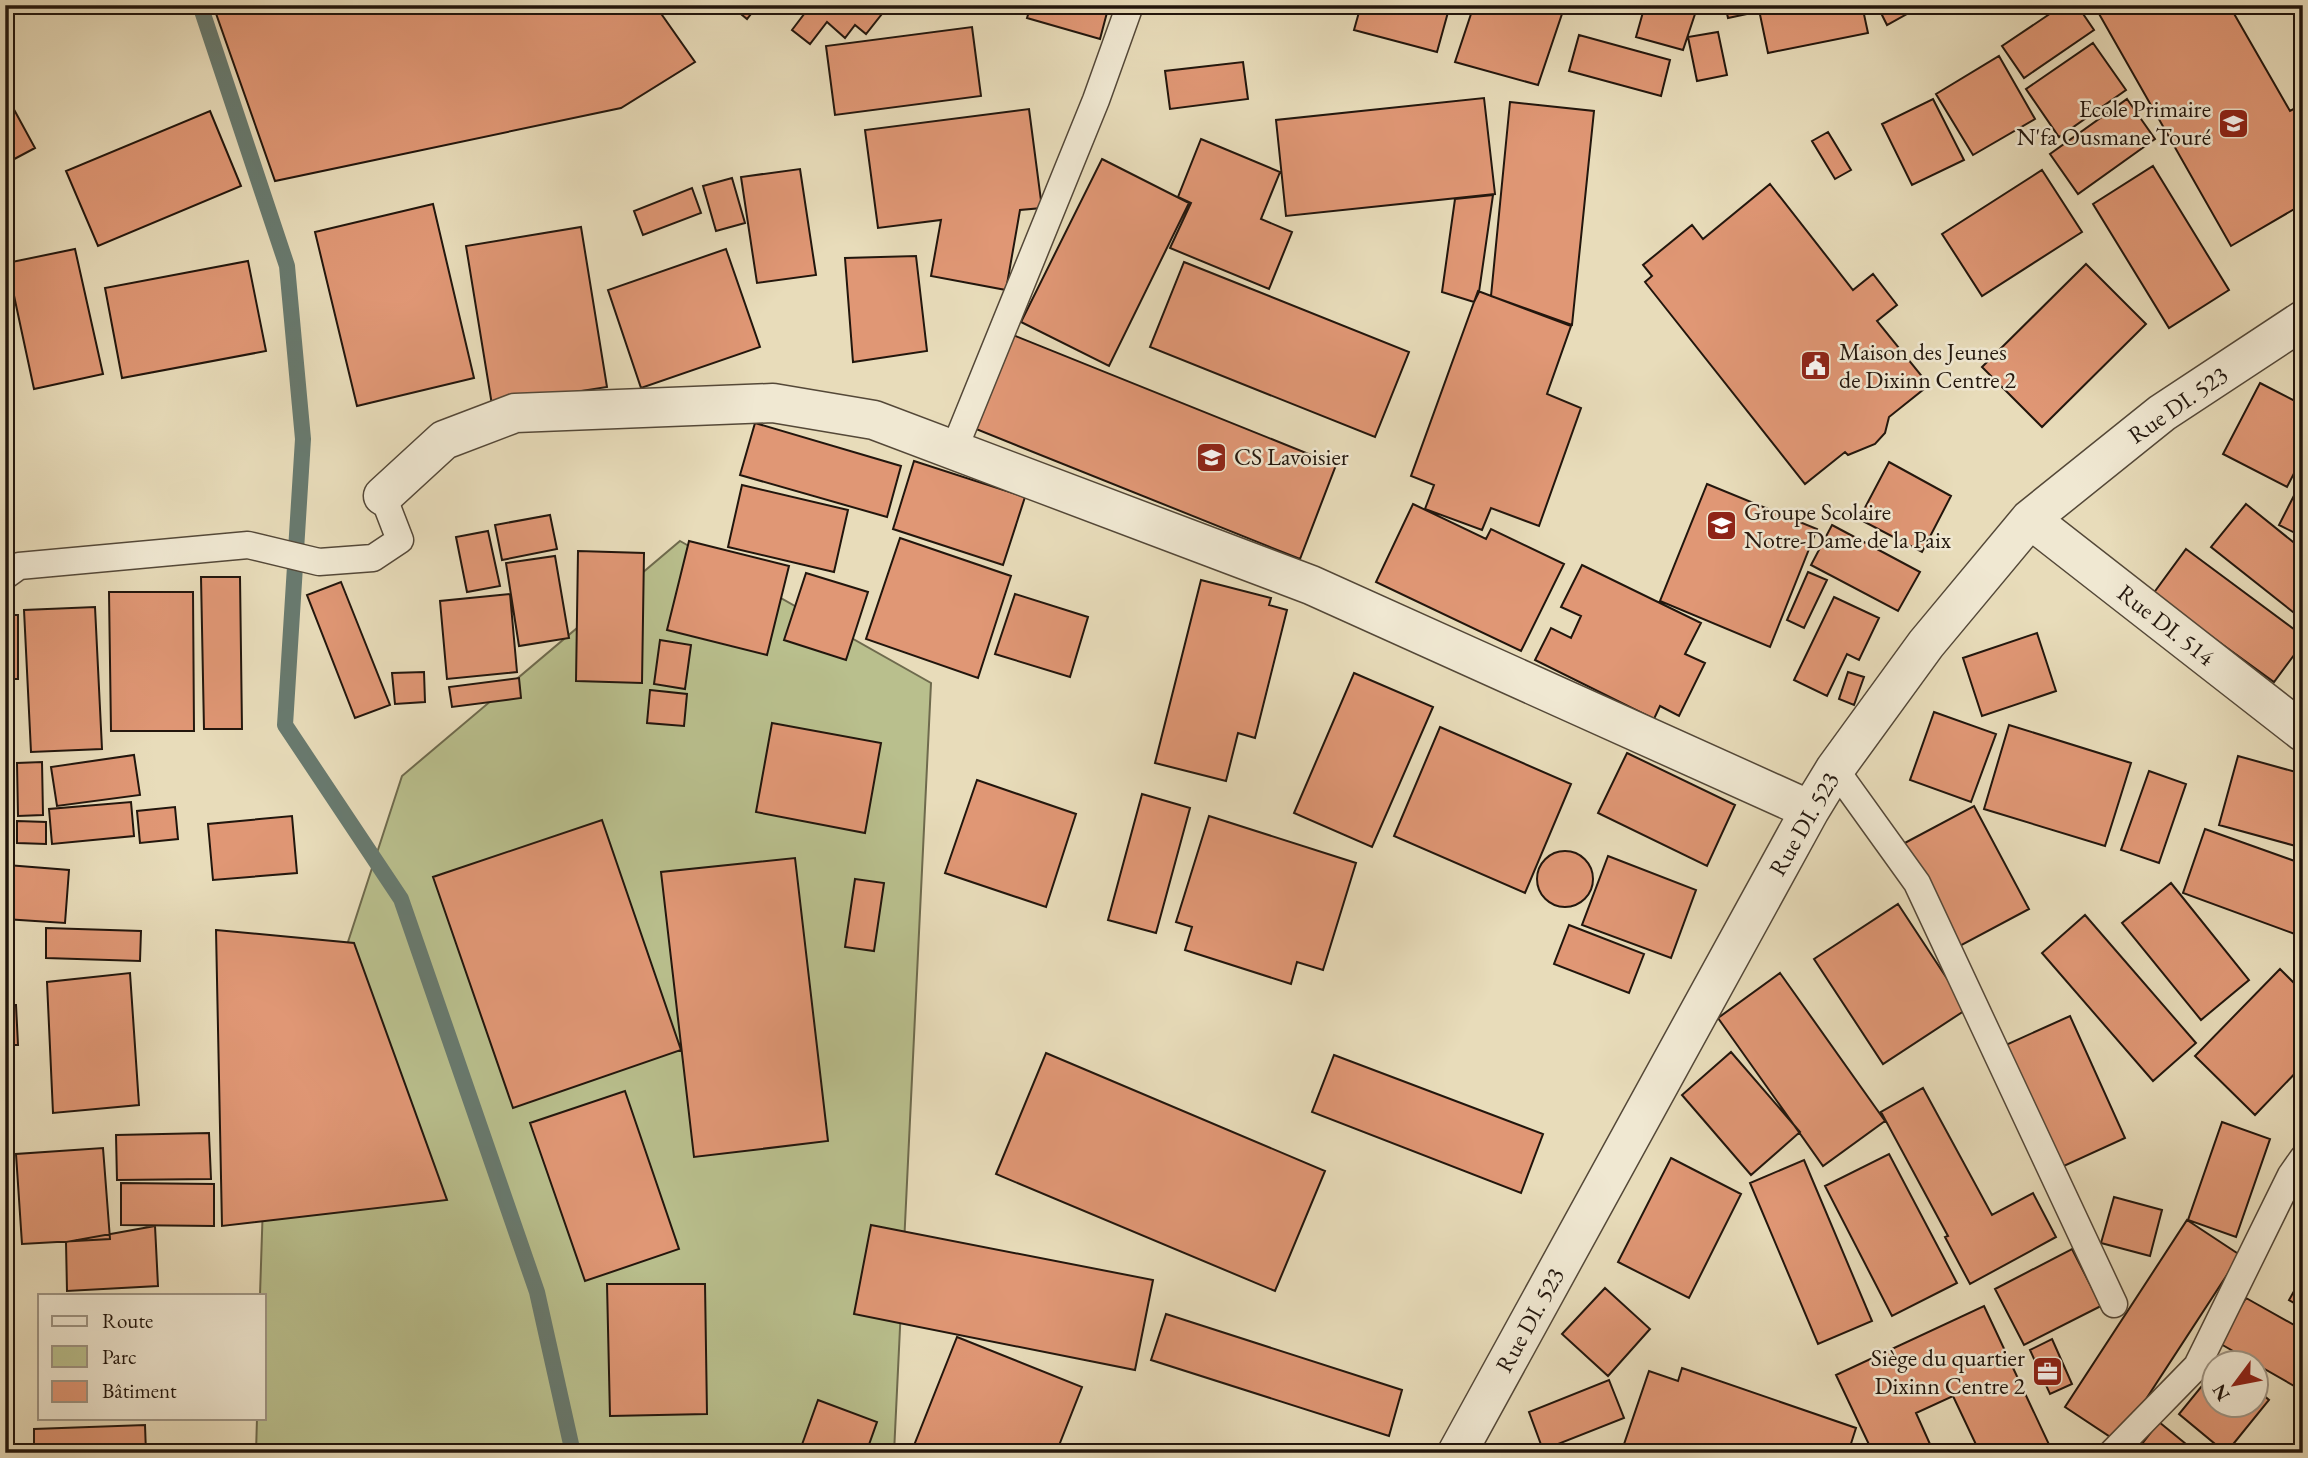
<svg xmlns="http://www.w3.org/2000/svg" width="2308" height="1458" viewBox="0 0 2308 1458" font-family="'EB Garamond',serif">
	<rect width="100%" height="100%" fill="#e8dcba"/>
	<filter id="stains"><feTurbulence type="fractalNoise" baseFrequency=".00286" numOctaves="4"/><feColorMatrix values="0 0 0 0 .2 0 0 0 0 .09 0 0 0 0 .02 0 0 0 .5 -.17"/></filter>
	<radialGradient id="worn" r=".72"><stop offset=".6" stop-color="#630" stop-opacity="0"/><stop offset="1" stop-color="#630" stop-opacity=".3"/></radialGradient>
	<!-- green -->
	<path fill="#b9bf8d" stroke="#6e6a4d" stroke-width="2" d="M680,541L931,683L894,1453H256L257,1418H264V1295H260L263,1203L402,776Z"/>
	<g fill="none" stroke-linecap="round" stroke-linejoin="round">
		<!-- stream -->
		<path stroke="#687a6f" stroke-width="16" d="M200,5L287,266L303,439L285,725L401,899L537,1292L573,1453"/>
	</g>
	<!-- building -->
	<path fill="#e09775" stroke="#22160d" stroke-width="2" d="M213,5H655L695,62L621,108L275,181Z
		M730,5H758L747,19Z
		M811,5H889L866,34L855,25L845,38L827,22L810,44L792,30Z
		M1031,5H1109L1100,39L1027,18Z
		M1361,5H1450L1437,52L1354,30Z
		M1474,5H1565L1538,85L1455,62Z
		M1645,5H1698L1683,50L1636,37Z
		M1725,5H1745L1747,14L1728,18Z
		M1758,5H1862L1868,33L1768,53Z
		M1877,5H1923L1887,25Z
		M2063,5H2077L2094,30L2024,78L2002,46Z
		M2094,5H2229L2290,111L2303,104V204L2231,246Z
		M972,27L981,96L835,115L826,46Z
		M1718,32L1727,75L1697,81L1688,37Z
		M1579,35L1670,60L1661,96L1569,71Z
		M2093,43L2126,90L2059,137L2026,89Z
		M1999,56L2035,119L1973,155L1936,94Z
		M1243,62L1248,99L1170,109L1165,71Z
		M5,93L35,148L5,164Z
		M1484,98L1495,194L1286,216L1276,120Z
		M1933,99L1964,160L1912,185L1882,124Z
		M2127,99L2155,139L2078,194L2050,154Z
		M1510,102L1594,111L1572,325L1491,296Z
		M1029,109L1042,208L1020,210L1006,290L931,276L941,220L878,228L865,130Z
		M210,111L241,186L98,246L66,171Z
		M1828,132L1851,170L1835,179L1812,141Z
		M1201,139L1280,172L1261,219L1292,232L1269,289L1170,248L1191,203L1178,197Z
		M1102,159L1189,203L1109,366L1021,322Z
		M2153,166L2229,290L2169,328L2093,204Z
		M800,169L816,275L757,283L741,177Z
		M2042,170L2082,232L1982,296L1942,234Z
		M732,178L745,223L716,231L703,186Z
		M1770,184L1853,290L1873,274L1897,305L1877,321L1929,385L1889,417L1885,433L1875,444L1848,455L1845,452L1805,484L1645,282L1652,276L1643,265L1692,225L1703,239Z
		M692,188L701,213L643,235L634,211Z
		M1493,195L1479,292L1474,302L1442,292L1455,199Z
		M433,204L474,378L357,406L315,232Z
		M581,227L607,387L492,405L466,246Z
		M75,249L103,374L34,389L7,263Z
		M726,249L760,347L641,388L608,290Z
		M916,256L927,351L853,362L845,258Z
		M248,261L266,351L122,378L105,288Z
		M1184,262L1409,352L1375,437L1150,347Z
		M2086,264L2146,324L2042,427L1982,367Z
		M1478,291L1571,326L1547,394L1581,408L1539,526L1491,508L1482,530L1425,509L1434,485L1411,476Z
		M1013,335L1336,465L1300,559L976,429Z
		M2260,383L2303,405V456L2287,487L2223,454Z
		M755,423L901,466L887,517L740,475Z
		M914,461L1025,497L1003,565L893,529Z
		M1889,462L1951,496L1922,552L1859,519Z
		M2303,478V537L2279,525Z
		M1707,484L1817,529L1770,647L1660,601Z
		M742,485L848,510L834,572L728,547Z
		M1413,504L1486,539L1491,529L1564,564L1521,651L1376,582Z
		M2246,504L2303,550V620L2211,547Z
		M550,515L557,549L502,560L495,525Z
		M1832,525L1920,572L1898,611L1811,565Z
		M488,531L500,586L467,592L456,537Z
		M900,538L1011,576L978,678L866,639Z
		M689,541L789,566L767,655L667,630Z
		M2186,549L2303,636V643L2274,682L2153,594Z
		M578,551L644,553L642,683L576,681Z
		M555,556L569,638L519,646L506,563Z
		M1582,565L1701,623L1685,654L1705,663L1679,716L1660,706L1654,719L1535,660L1551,628L1571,638L1581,616L1561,607Z
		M1808,572L1827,580L1804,628L1787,620Z
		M806,573L868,592L846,660L784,640Z
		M201,577H240L242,729H204Z
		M1201,580L1271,598L1269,605L1287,610L1255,738L1238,733L1226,781L1155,763Z
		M341,582L390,705L355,718L307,595Z
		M109,592H193L194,731H111Z
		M510,594L517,672L447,679L440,601Z
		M1015,594L1088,617L1070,677L995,654Z
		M1834,597L1879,618L1859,660L1847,654L1827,696L1794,680Z
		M95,607L102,749L31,752L24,610Z
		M5,615H18V679H5Z
		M2037,633L2056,691L1982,716L1963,658Z
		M660,640L691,645L685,689L654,684Z
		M424,672L425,702L395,704L392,673Z
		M1848,672L1864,677L1854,705L1839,699Z
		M1354,673L1433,707L1372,847L1294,813Z
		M519,678L521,698L452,707L449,687Z
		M650,690L687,694L684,726L647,723Z
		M1934,712L1996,734L1971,802L1910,780Z
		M772,723L881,743L865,833L756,812Z
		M2009,725L2131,763L2105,846L1984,809Z
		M1440,727L1571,784L1525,893L1394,836Z
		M1627,753L1735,805L1707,866L1598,813Z
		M134,755L140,795L57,806L51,767Z
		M2238,756L2303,774V848L2219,825Z
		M42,762L43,815L18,816L17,763Z
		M2149,771L2186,784L2159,863L2121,850Z
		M977,780L1076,814L1046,907L945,873Z
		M11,785L9,861L5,862V786Z
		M1142,794L1190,808L1156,933L1108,920Z
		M131,802L134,836L52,844L49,809Z
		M1974,806L2029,909L1956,948L1901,845Z
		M175,807L178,839L140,843L137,811Z
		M292,816L297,873L213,880L208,824Z
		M1209,816L1356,863L1323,970L1297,962L1291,984L1185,950L1192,927L1176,922Z
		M602,820L681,1050L513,1108L433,877Z
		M17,821L46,822V844L17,843Z
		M2205,829L2303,864V937L2183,893Z
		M1537 879a28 28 0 1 1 56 0a28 28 0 1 1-56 0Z
		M1608,856L1696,890L1671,958L1582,925Z
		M795,858L828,1141L694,1157L661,872Z
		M7,865L69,870L65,923L5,919Z
		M855,879L884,883L874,951L845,947Z
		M2171,883L2249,980L2201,1020L2122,923Z
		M1898,904L1967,1009L1883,1064L1814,959Z
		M2085,915L2196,1043L2153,1081L2042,953Z
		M1569,925L1644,954L1629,993L1554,964Z
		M46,928L141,931L140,961L46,958Z
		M216,930L354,943L447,1200L222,1226Z
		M2280,969L2303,992V1065L2255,1115L2195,1056Z
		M130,973L139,1105L53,1113L47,982Z
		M1780,973L1885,1121L1823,1166L1718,1018Z
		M5,1005H16L18,1045H5Z
		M2070,1016L2125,1138L2053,1171L1997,1049Z
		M1731,1052L1800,1132L1751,1175L1682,1095Z
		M1046,1053L1325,1171L1275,1291L996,1174Z
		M1334,1055L1543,1134L1521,1193L1312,1112Z
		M5,1067H9V1154H5Z
		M1923,1088L1992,1215L2033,1193L2056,1237L1970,1284L1945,1237L1948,1236L1881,1112Z
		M625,1091L679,1249L585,1281L530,1123Z
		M2222,1122L2270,1139L2236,1237L2188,1220Z
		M209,1133L211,1179L117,1180L116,1135Z
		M103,1148L110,1239L22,1244L16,1154Z
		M1889,1154L1957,1283L1892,1316L1825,1186Z
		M1671,1158L1741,1194L1689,1298L1618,1262Z
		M1804,1160L1872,1321L1818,1344L1750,1183Z
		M121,1183L214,1184V1226L121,1225Z
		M5,1196H7L9,1250H5Z
		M2114,1197L2162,1210L2150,1256L2101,1243Z
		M2187,1220L2240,1255L2118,1442L2065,1407Z
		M871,1225L1153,1280L1135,1370L854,1314Z
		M155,1226L158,1286L67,1291L66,1242Z
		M2072,1249L2101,1306L2024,1345L1995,1289Z
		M2303,1275V1308L2289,1300Z
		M607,1284H705L707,1414L610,1416Z
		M1605,1288L1650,1329L1608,1376L1562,1334Z
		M2246,1298L2303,1330V1391L2219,1343Z
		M1984,1306L2053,1453H1980L1953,1396L1916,1413L1934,1453H1873L1836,1375Z
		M1166,1314L1402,1390L1389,1436L1151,1360Z
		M957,1337L1082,1387L1056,1453H911Z
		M2052,1339L2072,1384L2050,1394L2030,1350Z
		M1682,1368L1856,1428L1848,1453H1621L1649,1371L1678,1381Z
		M2214,1371V1406H2256V1389L2269,1400L2226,1453L2179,1414Z
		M1609,1380L1624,1418L1543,1450L1529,1412Z
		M818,1400L877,1422L866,1453H799Z
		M2159,1422L2197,1453H2135Z
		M145,1425L146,1453H34V1429Z"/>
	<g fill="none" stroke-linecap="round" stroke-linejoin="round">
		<defs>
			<path id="service" d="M953,452L1096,100L1130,5
				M5,576L19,566L248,545L319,562L373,558L400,540L383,496
				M1835,769L1917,883L2114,1304
				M2112,1453L2197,1366L2291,1175L2303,1158"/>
			<path id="minor" d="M383,496L444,440L515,413L773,403L874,420L1311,585L1810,810
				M2030,519L2303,732
				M1457,1453L1810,810L1835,769L1926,644L2030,519L2162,413L2303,320"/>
		</defs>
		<!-- service casing -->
		<use href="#service" stroke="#544838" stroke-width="29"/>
		<!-- minor casing -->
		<use href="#minor" stroke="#544838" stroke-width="41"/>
		<!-- service -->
		<use href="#service" stroke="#f0e8d2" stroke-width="26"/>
		<!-- minor -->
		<use href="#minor" stroke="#f0e8d2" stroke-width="38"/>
	</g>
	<!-- icons -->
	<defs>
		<symbol id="school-square" viewBox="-11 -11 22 22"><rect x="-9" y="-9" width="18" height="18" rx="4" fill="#8f2418" stroke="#f0e8d2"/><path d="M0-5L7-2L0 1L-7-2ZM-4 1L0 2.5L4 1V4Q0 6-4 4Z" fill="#fff"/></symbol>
		<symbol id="civic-square" viewBox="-11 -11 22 22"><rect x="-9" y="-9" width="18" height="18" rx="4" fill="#8f2418" stroke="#f0e8d2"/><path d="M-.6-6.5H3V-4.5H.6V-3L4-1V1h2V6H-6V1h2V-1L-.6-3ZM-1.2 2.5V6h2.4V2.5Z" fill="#fff"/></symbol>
		<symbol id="office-square" viewBox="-11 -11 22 22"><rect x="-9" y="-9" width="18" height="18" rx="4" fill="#8f2418" stroke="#f0e8d2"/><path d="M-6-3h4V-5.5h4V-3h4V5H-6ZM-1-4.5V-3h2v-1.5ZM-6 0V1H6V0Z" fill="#fff"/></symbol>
	</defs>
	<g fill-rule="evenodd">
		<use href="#school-square" x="2216" y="106" width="35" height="35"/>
		<use href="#civic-square" x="1798" y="348" width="35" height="35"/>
		<use href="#school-square" x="1194" y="440" width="35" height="35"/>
		<use href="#school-square" x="1704" y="508" width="35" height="35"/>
		<use href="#office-square" x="2030" y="1354" width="35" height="35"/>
	</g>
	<g text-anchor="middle" stroke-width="5" stroke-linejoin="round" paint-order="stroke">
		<!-- poi labels -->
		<g font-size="24" fill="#22160d" stroke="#f0e8d2" text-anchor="start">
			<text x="2211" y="117" text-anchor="end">Ecole Primaire<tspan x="2211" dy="28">N'fa Ousmane Touré</tspan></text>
			<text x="1839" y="360">Maison des Jeunes<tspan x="1839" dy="28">de Dixinn Centre 2</tspan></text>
			<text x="1234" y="465">CS Lavoisier</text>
			<text x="1744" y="520">Groupe Scolaire<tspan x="1744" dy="28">Notre-Dame de la Paix</tspan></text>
			<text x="2025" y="1366" text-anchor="end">Siège du quartier<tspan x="2025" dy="28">Dixinn Centre 2</tspan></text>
		</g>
		<!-- street labels -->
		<g font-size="24" fill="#22160d" stroke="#f0e8d2">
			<text transform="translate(2178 405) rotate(-35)" y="8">Rue DI. 523</text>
			<text transform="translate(2166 625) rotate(38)" y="8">Rue DI. 514</text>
			<text transform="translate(1804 824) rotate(-60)" y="8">Rue DI. 523</text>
			<text transform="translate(1530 1320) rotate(-61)" y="8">Rue DI. 523</text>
		</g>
	</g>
	<!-- margin -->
	<rect width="2308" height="1458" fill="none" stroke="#e8dcba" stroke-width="28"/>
	<rect x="7" y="7" width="2294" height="1444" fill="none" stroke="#22160d" stroke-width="3.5"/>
	<rect x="14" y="14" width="2280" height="1430" fill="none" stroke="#22160d" stroke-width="2"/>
	<!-- legend -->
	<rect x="38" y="1294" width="228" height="126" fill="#f0e8d2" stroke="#9e9483" stroke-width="2"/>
	<rect x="52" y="1316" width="35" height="10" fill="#f0e8d2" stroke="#9e9483" stroke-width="2"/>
	<text x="102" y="1328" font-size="21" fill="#22160d">Route</text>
	<rect x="52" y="1346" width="35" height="21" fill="#b9bf8d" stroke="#9e9483" stroke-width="2"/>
	<text x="102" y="1364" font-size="21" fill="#22160d">Parc</text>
	<rect x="52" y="1381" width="35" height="21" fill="#e09775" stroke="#9e9483" stroke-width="2"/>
	<text x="102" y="1398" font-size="21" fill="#22160d">Bâtiment</text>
	<!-- north arrow -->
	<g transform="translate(2235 1384) rotate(238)"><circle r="33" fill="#f0e8d2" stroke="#9e9483" stroke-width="2"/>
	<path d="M0-5L12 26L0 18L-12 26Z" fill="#8f2418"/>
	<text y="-10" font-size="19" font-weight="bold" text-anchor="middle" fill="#22160d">N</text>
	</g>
	<rect width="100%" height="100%" filter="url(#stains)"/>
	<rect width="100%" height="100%" fill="url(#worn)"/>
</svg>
